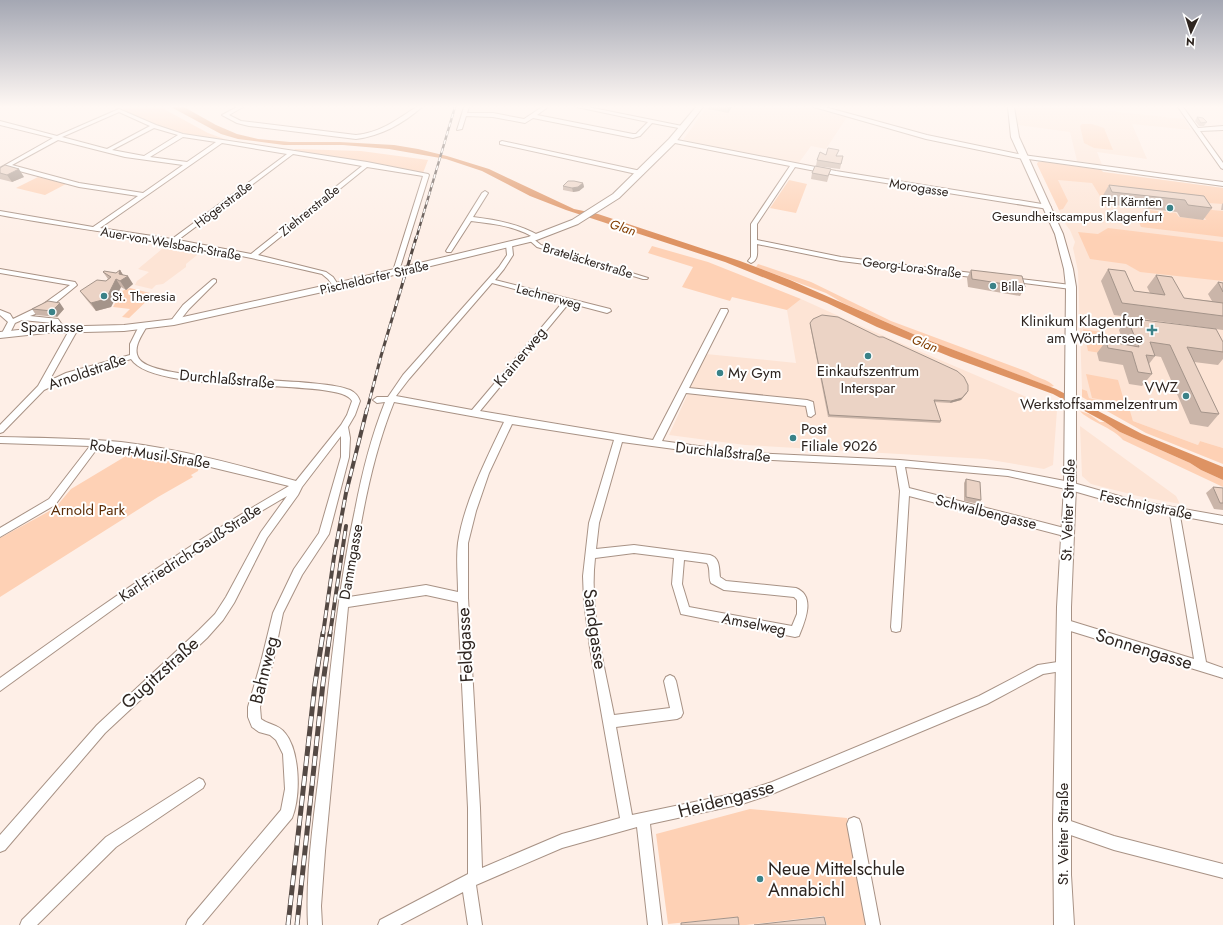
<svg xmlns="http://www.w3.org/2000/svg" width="1223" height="925" viewBox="0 0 1223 925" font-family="Jost,sans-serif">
	<rect width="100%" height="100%" fill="#feefe7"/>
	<!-- built -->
	<path fill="#fde4d5" d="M707,107H808L847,117L826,149L811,146L798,164L683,140Z
		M1015,107H1084L1116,111L1117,112L1184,119L1191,130L1132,124L1147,159L1097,152L1102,165L1077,161L1070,132L1018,125Z
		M1046,162L1101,169L1103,172L1223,188V448L1200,441L1198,445L1133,421L1129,411L1105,407L1104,402L1089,398L1087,391L1082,389L1078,271L1073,248L1075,242L1070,230L1066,225L1037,164L1038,162Z
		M168,244L202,251L186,264V267L163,284L156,285L152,289L135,285L137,281L149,272L138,269Z
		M801,299L863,327L1057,410L1053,465L1044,469L985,459L745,445L669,435L706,354L796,363L787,310Z
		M1080,426L1176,496L1180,504L1138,496L1091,484L1082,476Z"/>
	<!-- green -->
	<path fill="#fed1b5" d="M131,107H160L208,133L227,140L225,141C185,135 160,129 123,110Z
		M1082,124H1092L1104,128L1113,150L1094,148L1084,143L1080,126Z
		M295,149L361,151L428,160L423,173L368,162L293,151Z
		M1046,162L1101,170L1103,172L1223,188V204L1208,203L1212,210L1223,211V237L1141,227L1135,213L1151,214L1149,210L1176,213L1179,217L1206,220L1197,207L1100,196L1092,183L1058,180L1068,201L1063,209L1059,210L1037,164L1038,162Z
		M38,177L66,184L45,195L16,188Z
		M789,180L807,184L796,213L770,208Z
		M1108,228L1223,242V281L1140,272L1126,264L1090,259L1078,232L1098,234Z
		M652,246L708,262L801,299L787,310L732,297L730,301L682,287L693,267L648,253Z
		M758,264L811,282L891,321L1028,372C1036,378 1048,379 1054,386L1050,387L920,337L843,303L826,293L756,267Z
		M130,288L154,294L129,318L122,317L130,309L113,307L122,291Z
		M1083,329L1101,332L1107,354L1088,351Z
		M1086,374L1118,380L1125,404L1092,398Z
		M1082,389L1087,391L1089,398L1105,402V407L1130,411L1133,421L1198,445L1200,441L1223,448V464L1146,433L1082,397Z
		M1080,411L1089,414L1100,422H1105L1120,432L1190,463L1201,470L1223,480V487L1123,440C1115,429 1087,420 1080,411Z
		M131,453L199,466L198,471L191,475L193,477L158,497L0,597V538L55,508L71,489Z
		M750,809L847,818L866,925H827L824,916L746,925H739L737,917L668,924L656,834Z"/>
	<!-- water -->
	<path fill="#de9363" d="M171,107H184L216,125L237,134L258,139L290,142H339L394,145L418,149L447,156L489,169L574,209L598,214L740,261L790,280L920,337L1056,389L1142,434L1223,467V480L1201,470L1190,463L1120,432L1105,422L1053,394L951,357L877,327L827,303L725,262L566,210L530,196L482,171L446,159L389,149L343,145H284L238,139L221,134Z"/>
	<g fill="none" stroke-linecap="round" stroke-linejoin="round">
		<defs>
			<path id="minor" d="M237,107H243L229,115L241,121L356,135C379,133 397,120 416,107H422C404,123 381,136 356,139L249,126L237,123L222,115Z
				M464,107H469L467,113H493L524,119L542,107H548L537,115L633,134H636L648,122L577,107H588L687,127L684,129L652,123L640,136L633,138L533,118L525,123L493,117L466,116L462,129L457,130Z
				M1178,107H1183L1198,128L1223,126V130L1200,131L1223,163V169L1221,168Z
				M119,109L156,125L183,134L367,162L428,174L429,175L399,271L396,273L393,271L423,176L367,167L258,255L326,272L333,277L339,286L336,288L334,287L328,279L322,274C272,262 224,252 174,243C116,233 58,226 0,215V211L93,227L138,196L79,187L8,168L0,172V168L53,138L0,125V121L57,136ZM119,112L150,126L107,149L62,137ZM154,128L178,135L144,156L112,150ZM183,137L216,142L187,162L150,157ZM58,140L125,157L183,165L143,193L79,183L12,165ZM222,143L287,154L172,239L100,228ZM293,154L362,166L251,254L178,240Z
				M672,139L836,171L1048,205L1051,207L1048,209L836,175L795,167L757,224V240L841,257L980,274L983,276L980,278L841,261L757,244C757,251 759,260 751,263L748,261L751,257V224L790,166L670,142L669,141Z
				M502,141L641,171L644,173L641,175L500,144V142Z
				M1023,155L1223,182V186L1021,158V156Z
				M485,191L488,193L473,217C497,220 519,224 540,236V238C534,239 529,234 523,232C507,225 488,223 471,221L451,252H447L446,251L482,193Z
				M531,237L541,245L648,278L647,279H643L537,247L528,239Z
				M509,243L512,245L513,255L504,269L495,280L610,309L611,311L607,313L569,303L480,411L653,440L720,311L721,309H727L728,311L689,388L807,400L813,402L815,414L811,417L808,416L806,406L686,393L662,441L749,453L900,460L1008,470L1070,482L1133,500L1223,516V524L1180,516L1206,662L1223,668V678L1064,629L1060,627L1059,624L1060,621L1064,619L1194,659L1170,514L1133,508L1070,490L1008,476L905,467L909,488L1068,529L1071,530L1073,533L1071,536L1068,537L909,496L901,627L900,631L896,632L892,631L891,627L900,491L896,466L749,459L622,442L599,523L596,549L634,545L710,555C720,558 719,568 720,577L726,581L796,588C816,596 805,621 799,636L795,637L681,614L672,584L674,558L634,553L595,558C589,610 604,664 614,715L670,708L664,681L666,677L670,675L674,677L676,681L683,713L681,717L677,719L616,727L632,815L742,792L772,782L979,696L1038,665L1064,661L1068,662L1070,666L1068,670L1043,674L987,704L772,794L742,804L650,824L662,925H648L637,827L562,848L476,885L482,925H468L463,892L400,925H378L380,920L468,874V808L458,602L426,595L348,607L325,851L321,906L322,925H308C305,867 316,805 322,747C331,667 338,588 355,510C362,473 371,437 385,402L377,403L373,400L377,397H388L403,375L499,267L507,255L506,245ZM492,283L563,302L472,410L396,396L409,379ZM394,402L504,422C487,458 464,502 458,543C456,559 458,576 458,592L426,585L349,597C359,532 369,464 394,402ZM512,424L614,440L589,523L583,576L584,601L590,648L620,818L562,834L482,868L480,808L468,598V543L476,511L489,473ZM684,560L707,563C711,569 708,577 711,583L724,590L794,597L797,600V614L792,626L689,607L682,584Z
				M0,269L75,282L77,285L76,286L48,309L30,316L58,319L65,329L64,331H58L53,323L22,320L15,323L8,337H2L1,335L8,322L0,315V310L10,314L13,319L42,305L70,285L0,273Z
				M1011,278L1071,285L1074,287L1071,289L1009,281V279Z
				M214,279L216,280V282L189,309L177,324H171L170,322L183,305L212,280Z
				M140,324H146L147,326C142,335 133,347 138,357C150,385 316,375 350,390C356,393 358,396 360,401L355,415L348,427L350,438L349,457L329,534L302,575L283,613L273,662L260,707L261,719C269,725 278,724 285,733C300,751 301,796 292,818L202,925H186L188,920L281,810L285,789L283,754L276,740L270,735L259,732L252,727L248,717V707L261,662L273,613L294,569L319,533L341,457V436L302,487L298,495L267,538L234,603L223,620L207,638L105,733L5,850L0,852V835L97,725L199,630L215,614L226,597L261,532L287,496L241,523L130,597L0,691V678C94,611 188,544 289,486L173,458L99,446L55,505L0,537V528L49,499L90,446L0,443V437C40,438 81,438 121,442C180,449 239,465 296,481L341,425L347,415L352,401C342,376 155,397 131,359L72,377L44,390L3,432L0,433V425L38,386L71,327H74L78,329L49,381L66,373L130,355V344Z
				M199,778L203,780L205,784L203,788L116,847L37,925H20L22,920L106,837Z
				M854,817L859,819L861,824L880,925H866L847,824L849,819Z
				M1062,818L1114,836L1223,864V878L1114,850L1062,832L1057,830L1055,825L1057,820Z"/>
			<path id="tertiary" d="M814,107H825L927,135L1023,155L1026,157L1023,159L926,139Z"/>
			<path id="secondary" d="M696,107H703L675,143L619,198L578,224L534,241L336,289L174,325L124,331L46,333L0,338V332L46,327L124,325L174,319L336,283L528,237L572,220L613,194L669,139Z
				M1008,107H1014L1019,137L1063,234L1073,269L1076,287V486L1071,607V875L1074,925H1054L1053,825L1057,607L1064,486L1066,287L1064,269L1055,234L1011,137Z"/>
		</defs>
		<!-- minor casing -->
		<use href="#minor" stroke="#a89285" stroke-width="2"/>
		<!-- tertiary casing -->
		<use href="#tertiary" stroke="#a89285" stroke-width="2"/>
		<!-- secondary casing -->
		<use href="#secondary" stroke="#a89285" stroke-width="2"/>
		<!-- minor -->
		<use href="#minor" fill="#fff" fill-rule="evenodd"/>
		<!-- tertiary -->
		<use href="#tertiary" fill="#fff" fill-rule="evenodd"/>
		<!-- secondary -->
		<use href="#secondary" fill="#fff" fill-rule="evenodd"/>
		<defs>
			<path id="rail-far3" d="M416,239L455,107"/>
			<path id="rail-far2" d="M367,410L381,356L416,238"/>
			<path id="rail-far1" d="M323,634L334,557L346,493L367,409
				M330,634L346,526"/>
			<path id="rail" d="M288,925L315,684L323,633
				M297,925L323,683L330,633"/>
		</defs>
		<!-- rail-far3 casing -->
		<use href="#rail-far3" stroke="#544944" stroke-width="2.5"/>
		<!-- rail-far2 casing -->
		<use href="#rail-far2" stroke="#544944" stroke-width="3"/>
		<!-- rail-far1 casing -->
		<use href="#rail-far1" stroke="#544944" stroke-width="4"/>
		<!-- rail casing -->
		<use href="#rail" stroke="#544944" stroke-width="5"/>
		<!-- rail-far3 -->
		<use href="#rail-far3" stroke="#fff" stroke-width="1.5" stroke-dasharray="4.5" stroke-linecap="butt"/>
		<!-- rail-far2 -->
		<use href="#rail-far2" stroke="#fff" stroke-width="2" stroke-dasharray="6" stroke-linecap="butt"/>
		<!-- rail-far1 -->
		<use href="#rail-far1" stroke="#fff" stroke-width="2.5" stroke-dasharray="8" stroke-linecap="butt"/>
		<!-- rail -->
		<use href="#rail" stroke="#fff" stroke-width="3.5" stroke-dasharray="10" stroke-linecap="butt"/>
	</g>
	<!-- wall -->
	<path fill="#cab5a9" d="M709,107H732L728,113L708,109Z
		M1197,117L1207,122L1204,126H1199L1195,121Z
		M826,155L837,156H843L840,169L816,166L817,160Z
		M0,168L24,177L12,182L0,179Z
		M831,169L827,182L811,179L812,173Z
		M583,183L584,187L579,191L573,192L563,190V186Z
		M1109,185L1204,196L1212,208L1203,220L1180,217L1177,212L1105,204L1102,197Z
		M1223,203V210H1221L1222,204Z
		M1108,269L1134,291L1150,293L1147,287L1156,275L1184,298L1212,301L1208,294L1218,282L1223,283V330L1114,315L1101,281Z
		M120,270L123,275L133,284L126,290L121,287L111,307L96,311L86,299L80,291L106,281L108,279L103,272L116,273Z
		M971,270L1025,287L1020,296L968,287L967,278Z
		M32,309H64L57,317L36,315Z
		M1127,318L1223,342V359L1218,365L1194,362L1219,414L1208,427L1190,424L1161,357L1155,356L1149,364L1152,374L1142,386L1129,384L1123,365L1099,361L1097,353L1106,341L1124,344L1119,330Z
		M810,323L967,393L961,400L950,403L934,402L941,421L940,423L828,417L810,325Z
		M966,479L981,500L979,504L964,501V483Z
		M1213,487L1223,488V510L1214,509L1206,493Z"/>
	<!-- shaded-wall -->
	<path fill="#a4948a" d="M728,107H732L728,113Z
		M19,169L24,177L12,182L7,175Z
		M583,183L584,187L579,191L573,192L572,188Z
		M120,270L125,278L128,276L133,284L126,290L120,281L119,274Z
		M116,279L121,287L111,307L96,311L91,303Z
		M60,303L64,309L57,317L52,311Z
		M968,391L961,400L950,403L951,401Z"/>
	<!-- building -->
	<path fill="#ebd3c5" stroke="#a4948a" d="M1197,117L1203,118L1207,122L1201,123Z
		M828,148L839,150L836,156H843L841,164L817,160L820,152L826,155Z
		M5,165L19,169L7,175L0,173V168Z
		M815,166L831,169L828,176L812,173Z
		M568,181H574L583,183L578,187L572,188L563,186Z
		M1109,185L1204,196L1212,208L1188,205L1185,200L1112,192Z
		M1108,269L1125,271L1134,291L1165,295L1156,275L1172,277L1184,298L1223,303V316L1122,303Z
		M120,270L119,274L128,276L120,281L116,279L106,299L91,303L80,291L97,280L106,281L111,277L103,272L104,271L116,273Z
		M971,270L1022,276L1025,287L972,279Z
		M1218,282L1223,283V292Z
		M48,301L60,303L52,311L32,309Z
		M822,315L838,317L879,337H883L957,371L964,377L968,385V391L962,398L951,401L934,400L941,421L829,415L810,323L813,319Z
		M1127,318L1216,329L1223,342V352L1187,347L1219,414L1201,412L1170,345L1150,342L1155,356L1146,355L1152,374L1138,372L1132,352L1108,348L1106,341L1139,347Z
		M966,479L980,482L981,500L966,497Z
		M1213,487L1223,488V503H1220Z
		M738,917L739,925H681V923Z
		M824,917L826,925H754Z"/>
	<!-- sky -->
	<linearGradient id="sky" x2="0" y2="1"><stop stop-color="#a4a7b3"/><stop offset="0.45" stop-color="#fff8f4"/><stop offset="1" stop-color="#fff8f4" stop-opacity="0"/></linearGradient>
	<rect width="1223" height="237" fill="url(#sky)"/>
	<!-- markers -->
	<g fill="#3a8288" stroke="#fff" stroke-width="1.5">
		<circle cx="1170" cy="208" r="4"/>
		<circle cx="993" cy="286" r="4"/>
		<circle cx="104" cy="296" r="4"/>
		<circle cx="52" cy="312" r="4"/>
		<path d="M1150 324h4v4h4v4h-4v4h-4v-4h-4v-4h4z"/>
		<circle cx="868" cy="356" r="4"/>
		<circle cx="720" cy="373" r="4"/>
		<circle cx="1186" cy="396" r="4"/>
		<circle cx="793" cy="438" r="4"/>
		<circle cx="760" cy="879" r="4"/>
	</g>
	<g text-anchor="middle" stroke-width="4" stroke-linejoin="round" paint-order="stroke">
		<!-- far-street labels -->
		<g font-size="13" fill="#2e2520" stroke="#fff">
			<text transform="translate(919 187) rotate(9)" y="5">Morogasse</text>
			<text transform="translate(223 204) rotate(-37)" y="5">Högerstraße</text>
			<text transform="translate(309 210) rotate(-39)" y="5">Ziehrerstraße</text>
			<text transform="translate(171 243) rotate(10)" y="5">Auer-von-Welsbach-Straße</text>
			<text transform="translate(588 260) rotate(17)" y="5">Brateläckerstraße</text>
			<text transform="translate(912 267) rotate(7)" y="5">Georg-Lora-Straße</text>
			<text transform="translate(374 277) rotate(-13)" y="5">Pischeldorfer Straße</text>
			<text transform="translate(549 296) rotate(15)" y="5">Lechnerweg</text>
		</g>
		<!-- far-poi labels -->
		<g font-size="13" fill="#2e2520" stroke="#fff" text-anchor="start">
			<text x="1162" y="206" text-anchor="end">FH Kärnten<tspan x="1162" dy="15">Gesundheitscampus Klagenfurt</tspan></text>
			<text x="1001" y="291">Billa</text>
			<text x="112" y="301">St. Theresia</text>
		</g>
		<!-- far-water labels -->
		<g font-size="13" font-style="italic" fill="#813d00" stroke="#fff">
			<text transform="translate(623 227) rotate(18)" y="5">Glan</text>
			<text transform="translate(925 343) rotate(22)" y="5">Glan</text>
		</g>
		<!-- poi labels -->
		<g font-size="15" fill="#2e2520" stroke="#fff" text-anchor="end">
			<text x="1143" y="326">Klinikum Klagenfurt<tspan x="1143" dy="17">am Wörthersee</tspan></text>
			<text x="52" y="332" text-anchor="middle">Sparkasse</text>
			<text x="868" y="376" text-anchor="middle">Einkaufszentrum<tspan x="868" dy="17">Interspar</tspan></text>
			<text x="728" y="378" text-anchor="start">My Gym</text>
			<text x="1178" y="392">VWZ<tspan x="1178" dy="17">Werkstoffsammelzentrum</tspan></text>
			<text x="801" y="434" text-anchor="start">Post<tspan x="801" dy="17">Filiale 9026</tspan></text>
		</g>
		<!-- street labels -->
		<g font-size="15" fill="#2e2520" stroke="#fff">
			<text transform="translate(520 357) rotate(-50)" y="5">Krainerweg</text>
			<text transform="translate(87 372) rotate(-19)" y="5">Arnoldstraße</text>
			<text transform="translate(227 379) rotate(5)" y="5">Durchlaßstraße</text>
			<text transform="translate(723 452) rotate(6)" y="5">Durchlaßstraße</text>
			<text transform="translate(150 454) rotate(9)" y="5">Robert-Musil-Straße</text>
			<text transform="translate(1146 505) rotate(12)" y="5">Feschnigstraße</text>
			<text transform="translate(1068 510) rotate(-88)" y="5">St. Veiter Straße</text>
			<text transform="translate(986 512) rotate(14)" y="5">Schwalbengasse</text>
			<text transform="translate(190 553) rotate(-33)" y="5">Karl-Friedrich-Gauß-Straße</text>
			<text transform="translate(351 562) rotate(-80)" y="5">Dammgasse</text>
			<text transform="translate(754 624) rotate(11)" y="5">Amselweg</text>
			<text transform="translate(1063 834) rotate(-90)" y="5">St. Veiter Straße</text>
		</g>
		<!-- park labels -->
		<g font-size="15" fill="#5c2d07" stroke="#fff">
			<text x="88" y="515">Arnold Park</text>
		</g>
		<!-- near-street labels -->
		<g font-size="18" fill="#2e2520" stroke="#fff">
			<text transform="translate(595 629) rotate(82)" y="6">Sandgasse</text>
			<text transform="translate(465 645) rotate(-93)" y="6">Feldgasse</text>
			<text transform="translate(1144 649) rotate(17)" y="6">Sonnengasse</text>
			<text transform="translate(264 670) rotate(-76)" y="6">Bahnweg</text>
			<text transform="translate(160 673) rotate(-42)" y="6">Gugitzstraße</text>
			<text transform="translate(726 799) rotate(-15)" y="6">Heidengasse</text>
		</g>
		<!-- near-poi labels -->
		<g font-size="18" fill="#2e2520" stroke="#fff" text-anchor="start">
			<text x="768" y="875">Neue Mittelschule<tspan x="768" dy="21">Annabichl</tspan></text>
		</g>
	</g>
	<!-- north arrow -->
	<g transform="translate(1191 32) rotate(184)" stroke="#ffffff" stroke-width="3" paint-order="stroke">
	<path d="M0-3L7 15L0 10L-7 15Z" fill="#2e2520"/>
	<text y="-6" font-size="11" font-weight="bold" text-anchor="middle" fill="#2e2520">N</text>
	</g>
</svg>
